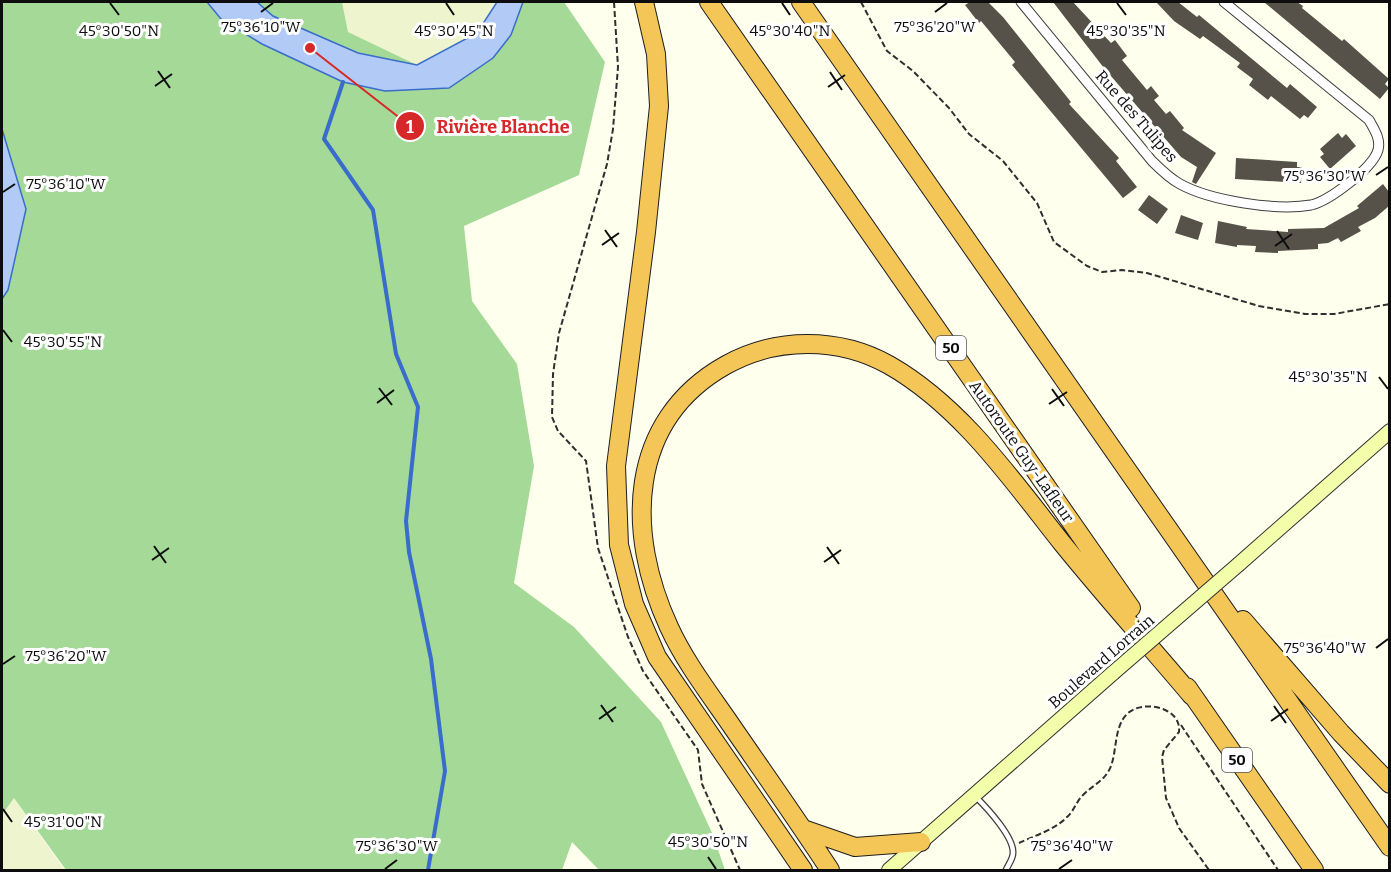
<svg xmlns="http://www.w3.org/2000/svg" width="1391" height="872" viewBox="0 0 1391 872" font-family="Bitter,serif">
	<rect width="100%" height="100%" fill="#feffed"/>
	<!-- farmland -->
	<path fill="#eef4ce" d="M342,2H497L477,33L417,65L348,32Z
		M14,798L64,869L66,870H2V815Z"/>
	<!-- forest -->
	<path fill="#a4d997" d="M2,2H342L348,32L417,65L477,33L497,2H564L605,62L579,175L464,226L472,301L517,364L534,466L514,583L574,627L661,722L713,835L725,870H599L572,842L562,870H66L14,798L2,815Z"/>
	<!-- water -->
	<path fill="#b2cbf6" stroke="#3a6ccc" stroke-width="1.5" d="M207,2H257L273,16L358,53L417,65L477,33L497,2H523L511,35L493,58L449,88L385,91L343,82L262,44L221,19Z
		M2,129L26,209L8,290L2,299Z"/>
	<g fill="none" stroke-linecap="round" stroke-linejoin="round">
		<!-- stream -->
		<path stroke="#3a6ccc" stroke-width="4" d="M343,82L324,139L373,210L396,354L418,407L406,521L409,552L431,659L445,771L428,870"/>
	</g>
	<!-- building -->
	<path fill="#565149" d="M970,2H988L1003,17L1071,102L1069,104L1119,158L1116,161L1137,187L1123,198L1012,65L1015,62L981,21L979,23L965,5Z
		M1053,2H1073L1111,43L1115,40L1127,56L1122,60L1147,90L1151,86L1159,96L1154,100L1166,114L1170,111L1184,128L1182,130L1216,153L1196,184L1192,182L1197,167L1181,157L1104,68Z
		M1156,2H1178L1197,17L1199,15L1287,88L1290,84L1317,107L1308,118L1304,115L1300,119L1271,96L1268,100L1249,85L1253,79L1237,67L1240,63L1203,36L1200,39L1174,21Z
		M1264,2H1297L1303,6L1302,8L1342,41L1344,39L1389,79L1385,84L1389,88L1380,99Z
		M1338,133L1342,138L1346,134L1356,146L1330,169L1320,157L1324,154L1320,149Z
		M1236,158L1297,162V167H1302L1301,183L1235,179Z
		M1383,184L1389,192V206L1375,218L1358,227L1361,231L1341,242L1338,238L1328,243L1318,244V249L1278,251V253L1255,252L1256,246L1237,245V247L1215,243L1218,221L1247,227L1246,229L1288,232V229L1324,228L1359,208L1357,206Z
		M1149,195L1168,209L1157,224L1138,210Z
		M1181,215L1203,223L1198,240L1175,233Z"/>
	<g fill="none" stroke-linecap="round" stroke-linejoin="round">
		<defs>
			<path id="service" d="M976,797C987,808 1014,837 1013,853C1013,859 1008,865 1006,870"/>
			<path id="minor" d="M1021,2L1152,161C1161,170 1169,178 1180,184C1211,201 1277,211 1311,205C1329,201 1373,168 1378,150C1381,139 1374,129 1369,120L1224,2"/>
			<path id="secondary" d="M1239,564L1390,431
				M889,870L1113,673"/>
			<path id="motorway" d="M644,2L656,54L659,106L646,232L616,466L619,545L634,604L657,657L803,870
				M709,2L1131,608
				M801,2L1390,847
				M1243,620L1341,733L1390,784
				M1187,687L1314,870
				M803,829L855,847L921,842
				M830,870C798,821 764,773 731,725C709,693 685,662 669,627C626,534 626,421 726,365C776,337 839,337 889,365C961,406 1012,480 1062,543C1104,595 1149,645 1192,696"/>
		</defs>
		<!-- service casing -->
		<use href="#service" stroke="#404040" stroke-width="7"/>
		<!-- minor casing -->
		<use href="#minor" stroke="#404040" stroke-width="11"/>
		<!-- secondary casing -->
		<use href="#secondary" stroke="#2f2f2f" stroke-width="16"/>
		<!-- motorway casing -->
		<use href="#motorway" stroke="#1e1e1e" stroke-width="20"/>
		<!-- path -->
		<path stroke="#2f2f2f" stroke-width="2" stroke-dasharray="6 3" stroke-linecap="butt" d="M614,2L618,67L613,129L607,164L559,333L553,374L552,417L558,431L586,461L598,548L628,637L643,671L698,750L702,784L740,870
			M861,2L887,51L913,71L949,108L969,134L1003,161L1037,203L1054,242L1087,266L1102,272L1122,270L1147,273L1259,306L1305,314H1334L1390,304
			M1181,725L1278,870
			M1019,843C1034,836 1056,829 1067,817C1074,811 1076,802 1083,795C1094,784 1105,781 1111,766C1117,750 1114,727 1127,714C1142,699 1182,707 1179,732L1164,750L1162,757L1166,798L1179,828L1209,870"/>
		<!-- service -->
		<use href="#service" stroke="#fff" stroke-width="4.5"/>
		<!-- minor -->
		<use href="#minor" stroke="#fff" stroke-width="9"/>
		<!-- secondary -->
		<use href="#secondary" stroke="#f2fea9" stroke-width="14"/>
		<!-- motorway -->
		<use href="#motorway" stroke="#f3c657" stroke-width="18"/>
		<defs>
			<path id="secondary-bridge" d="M1113,673L1239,564"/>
		</defs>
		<!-- secondary-bridge casing -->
		<use href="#secondary-bridge" stroke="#2f2f2f" stroke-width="16" stroke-linecap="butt"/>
		<!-- secondary-bridge -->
		<use href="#secondary-bridge" stroke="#f2fea9" stroke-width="14"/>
	</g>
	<!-- ticks -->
	<path fill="none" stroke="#0d0d0d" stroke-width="2" d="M110,3L119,15M446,3L454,15M782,3L790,15M1117,3L1126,15M261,12L273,3M935,12L947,3M158,71L170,88M830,72L842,90M155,86L172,74M828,87L845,75M1376,175L1388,167M3,192L15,184M605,230L617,247M1277,231L1289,249M602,245L619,233M1275,246L1292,234M3,330L12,342M1379,377L1388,389M379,388L392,405M1052,389L1064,406M377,403L394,390M1049,404L1067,392M154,546L166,563M827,547L839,564M152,560L169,548M824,562L841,550M1376,648L1388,639M3,664L15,656M601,705L613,722M1274,706L1286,723M599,719L616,707M1271,721L1288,709M3,809L12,822M708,857L716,869M385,869L397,860M1059,869L1072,860"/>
	<g text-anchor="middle" stroke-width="6" stroke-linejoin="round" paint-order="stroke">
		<!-- shield labels -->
		<g fill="#fff" stroke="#565656" stroke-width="1.5">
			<rect x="936" y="336" width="30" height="24" rx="4.5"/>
			<rect x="1222" y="748" width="30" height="24" rx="4.5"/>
		</g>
		<g font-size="15" font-weight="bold" fill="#0d0d0d">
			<text x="951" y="353">50</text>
			<text x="1237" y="765">50</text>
		</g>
		<!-- street labels -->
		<g font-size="16" fill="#0d0d0d" stroke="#fff">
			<text transform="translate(1137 116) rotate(49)" y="6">Rue des Tulipes</text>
			<text transform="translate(1022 451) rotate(55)" y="6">Autoroute Guy-Lafleur</text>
			<text transform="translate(1101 661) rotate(-41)" y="6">Boulevard Lorrain</text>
		</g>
	</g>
	<g font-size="15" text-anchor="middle" fill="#0d0d0d" stroke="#fff" stroke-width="6" stroke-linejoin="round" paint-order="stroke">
		<text x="261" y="32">75°36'10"W</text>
		<text x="935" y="32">75°36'20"W</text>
		<text x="790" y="36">45°30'40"N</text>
		<text x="1126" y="36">45°30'35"N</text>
		<text x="119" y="36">45°30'50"N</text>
		<text x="454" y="36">45°30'45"N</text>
		<text x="1325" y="181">75°36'30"W</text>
		<text x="66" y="189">75°36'10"W</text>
		<text x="63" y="347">45°30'55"N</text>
		<text x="1328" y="382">45°30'35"N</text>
		<text x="1325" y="653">75°36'40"W</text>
		<text x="66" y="661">75°36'20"W</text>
		<text x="63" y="827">45°31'00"N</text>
		<text x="708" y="847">45°30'50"N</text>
		<text x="397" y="851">75°36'30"W</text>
		<text x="1072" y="851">75°36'40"W</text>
	</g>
	<!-- callouts -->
	<path fill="none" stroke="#d62828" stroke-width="2" d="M310 48L410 126"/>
	<g fill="#d62828" stroke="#fff" stroke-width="2">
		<circle cx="310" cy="48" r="6"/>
		<circle cx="410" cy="126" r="15"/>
	</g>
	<g font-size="18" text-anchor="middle" font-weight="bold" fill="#fff">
		<text x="410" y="133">1</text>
	</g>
	<g font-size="18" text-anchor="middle" font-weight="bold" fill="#d62828" stroke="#fff" stroke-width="6" stroke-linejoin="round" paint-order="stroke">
		<text x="503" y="133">Rivière Blanche</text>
	</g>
	<!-- border -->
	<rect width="1391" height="872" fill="none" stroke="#0d0d0d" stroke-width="6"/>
</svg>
